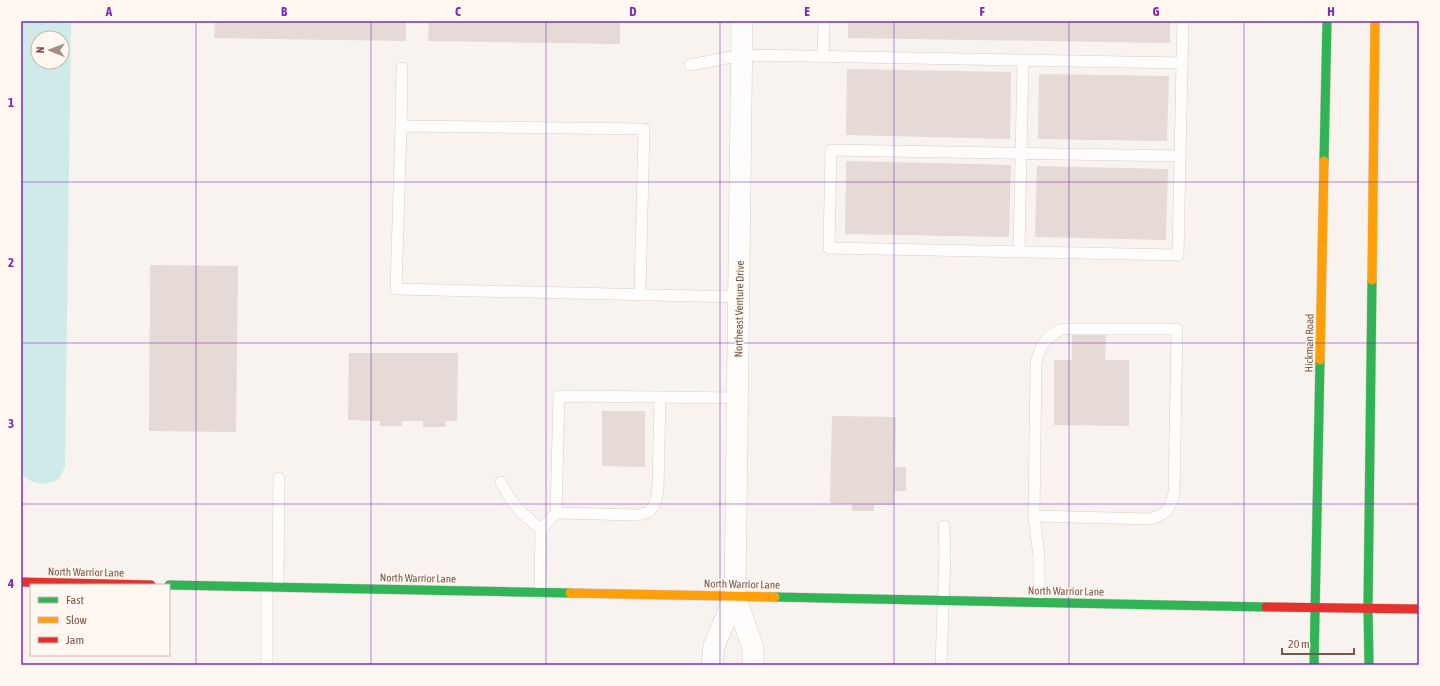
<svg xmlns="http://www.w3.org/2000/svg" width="1440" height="686" viewBox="0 0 1440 686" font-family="'Asap Condensed',sans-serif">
	<rect width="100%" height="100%" fill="#f8f3ee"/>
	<!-- water -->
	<path fill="#cfebe9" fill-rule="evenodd" d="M22,21H71L65,467L59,479C42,486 36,486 21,474V112ZM38,38H62V62H38Z"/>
	<!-- building -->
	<path fill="#e5dad5" d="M215,21H406V41L214,38Z
		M429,21H620V44L428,41Z
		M848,21H1170V43L848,38Z
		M847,69L1011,72L1010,139L846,135Z
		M1039,74L1169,76L1167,141L1038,139Z
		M846,161L1011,165L1009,237L845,234Z
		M1037,166L1168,169L1166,240L1035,237Z
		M150,265L238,266L236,432L149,431Z
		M1072,331H1106L1105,360H1129V426L1054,425V360H1072Z
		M349,353H458L457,421H446V427H423V421H402V426H380V421L348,420Z
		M602,411H645V467L602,466Z
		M832,416L896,417L895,467H906V491H895L894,505H874V511H852V504L830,503Z"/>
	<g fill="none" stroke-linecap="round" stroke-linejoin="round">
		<defs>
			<path id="lane" d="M823,57L824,21
				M1182,63L1183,21
				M690,65L742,55L1182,63L1178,255L829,248L831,150L1180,156
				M402,68L401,126L396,289L739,297
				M401,126L644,129L640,294
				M1019,252L1023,60
				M660,397L738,398
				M501,482C512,505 522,514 541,529
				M1034,516L1150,519C1168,513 1169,511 1174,493L1177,329H1062C1044,338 1040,345 1036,364L1034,516L1039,556V602
				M278,587L279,478
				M540,593L541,529L556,513L638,515L649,512L655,504L658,490L660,397L559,396L556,513
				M267,665V587
				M941,665L945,553L944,526"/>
			<path id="street" d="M742,21L735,596L753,648V665
				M712,665L714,646L735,596"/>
			<path id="fast" d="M1324,161L1327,21
				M169,585L570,593
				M775,597L1266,607
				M1314,665L1320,360
				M1369,665L1368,607L1372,280"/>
			<path id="slow" d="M1372,280L1375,21
				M1320,360L1324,161
				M570,593L775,597"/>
			<path id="jam" d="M21,582L151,585
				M1266,607L1419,609"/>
		</defs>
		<!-- lane casing -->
		<use href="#lane" stroke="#d7ceca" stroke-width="12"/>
		<!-- street casing -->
		<use href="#street" stroke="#d7ceca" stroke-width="22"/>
		<!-- fast casing -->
		<use href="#fast" stroke="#d8ceca" stroke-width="10"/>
		<!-- slow casing -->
		<use href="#slow" stroke="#d8ceca" stroke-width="10"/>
		<!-- jam casing -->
		<use href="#jam" stroke="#d8ceca" stroke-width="10"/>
		<!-- lane -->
		<use href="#lane" stroke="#fefdfc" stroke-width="11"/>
		<!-- street -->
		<use href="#street" stroke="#fefdfc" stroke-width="21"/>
		<!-- fast -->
		<use href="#fast" stroke="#30b455" stroke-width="9"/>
		<!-- slow -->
		<use href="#slow" stroke="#ff9f0a" stroke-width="9"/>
		<!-- jam -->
		<use href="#jam" stroke="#e5322d" stroke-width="9"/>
	</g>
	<!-- grid -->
	<path fill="none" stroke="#7b2cbf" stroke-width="1" stroke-opacity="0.55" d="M196,21V665M371,21V665M546,21V665M720,21V665M894,21V665M1069,21V665M1244,21V665M21,182H1419M21,343H1419M21,504H1419"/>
	<g text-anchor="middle" stroke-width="3" stroke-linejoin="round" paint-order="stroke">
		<!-- street labels -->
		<g font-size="11" fill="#78564c" stroke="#fff7f0">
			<text transform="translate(739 309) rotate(-89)" y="4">Northeast Venture Drive</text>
			<text transform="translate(1309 343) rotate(-89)" y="4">Hickman Road</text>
			<text transform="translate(86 572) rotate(1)" y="4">North Warrior Lane</text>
			<text transform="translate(418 578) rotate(1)" y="4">North Warrior Lane</text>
			<text transform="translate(742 584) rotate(1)" y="4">North Warrior Lane</text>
			<text transform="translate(1066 591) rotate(1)" y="4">North Warrior Lane</text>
		</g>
	</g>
	<!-- border -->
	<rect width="1440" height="686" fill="none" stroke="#fff7f0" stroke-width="44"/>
	<!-- legend -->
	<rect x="30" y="584" width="140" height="72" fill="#fff7f0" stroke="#c9b7ae"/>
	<rect x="38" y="597" width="20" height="6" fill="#30b455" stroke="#c9b7ae"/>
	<text x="66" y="604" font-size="12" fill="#78564c">Fast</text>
	<rect x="38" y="617" width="20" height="6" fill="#ff9f0a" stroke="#c9b7ae"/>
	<text x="66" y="624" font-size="12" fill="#78564c">Slow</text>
	<rect x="38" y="637" width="20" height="6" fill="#e5322d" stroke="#c9b7ae"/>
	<text x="66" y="644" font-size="12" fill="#78564c">Jam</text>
	<!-- north arrow -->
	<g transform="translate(50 50) rotate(271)"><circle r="19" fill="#fff7f0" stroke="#c9b7ae"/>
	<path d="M0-3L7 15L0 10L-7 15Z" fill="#a58d85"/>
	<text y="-6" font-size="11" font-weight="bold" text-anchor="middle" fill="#78564c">N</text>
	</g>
	<!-- scale -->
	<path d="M1282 648v6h72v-6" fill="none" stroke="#78564c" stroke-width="2"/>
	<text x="1288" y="648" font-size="12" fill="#78564c" stroke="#fff7f0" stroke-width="3" paint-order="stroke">20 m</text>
	<rect x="22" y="22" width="1396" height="642" fill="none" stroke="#7b2cbf" stroke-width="1.5"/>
	<g font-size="13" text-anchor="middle" font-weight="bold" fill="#7b2cbf">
		<text x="109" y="16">A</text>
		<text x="284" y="16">B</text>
		<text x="458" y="16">C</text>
		<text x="633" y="16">D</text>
		<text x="807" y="16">E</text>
		<text x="982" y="16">F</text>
		<text x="1156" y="16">G</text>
		<text x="1331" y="16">H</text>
		<text x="11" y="107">1</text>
		<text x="11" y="267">2</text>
		<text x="11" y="428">3</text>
		<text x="11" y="588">4</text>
	</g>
</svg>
